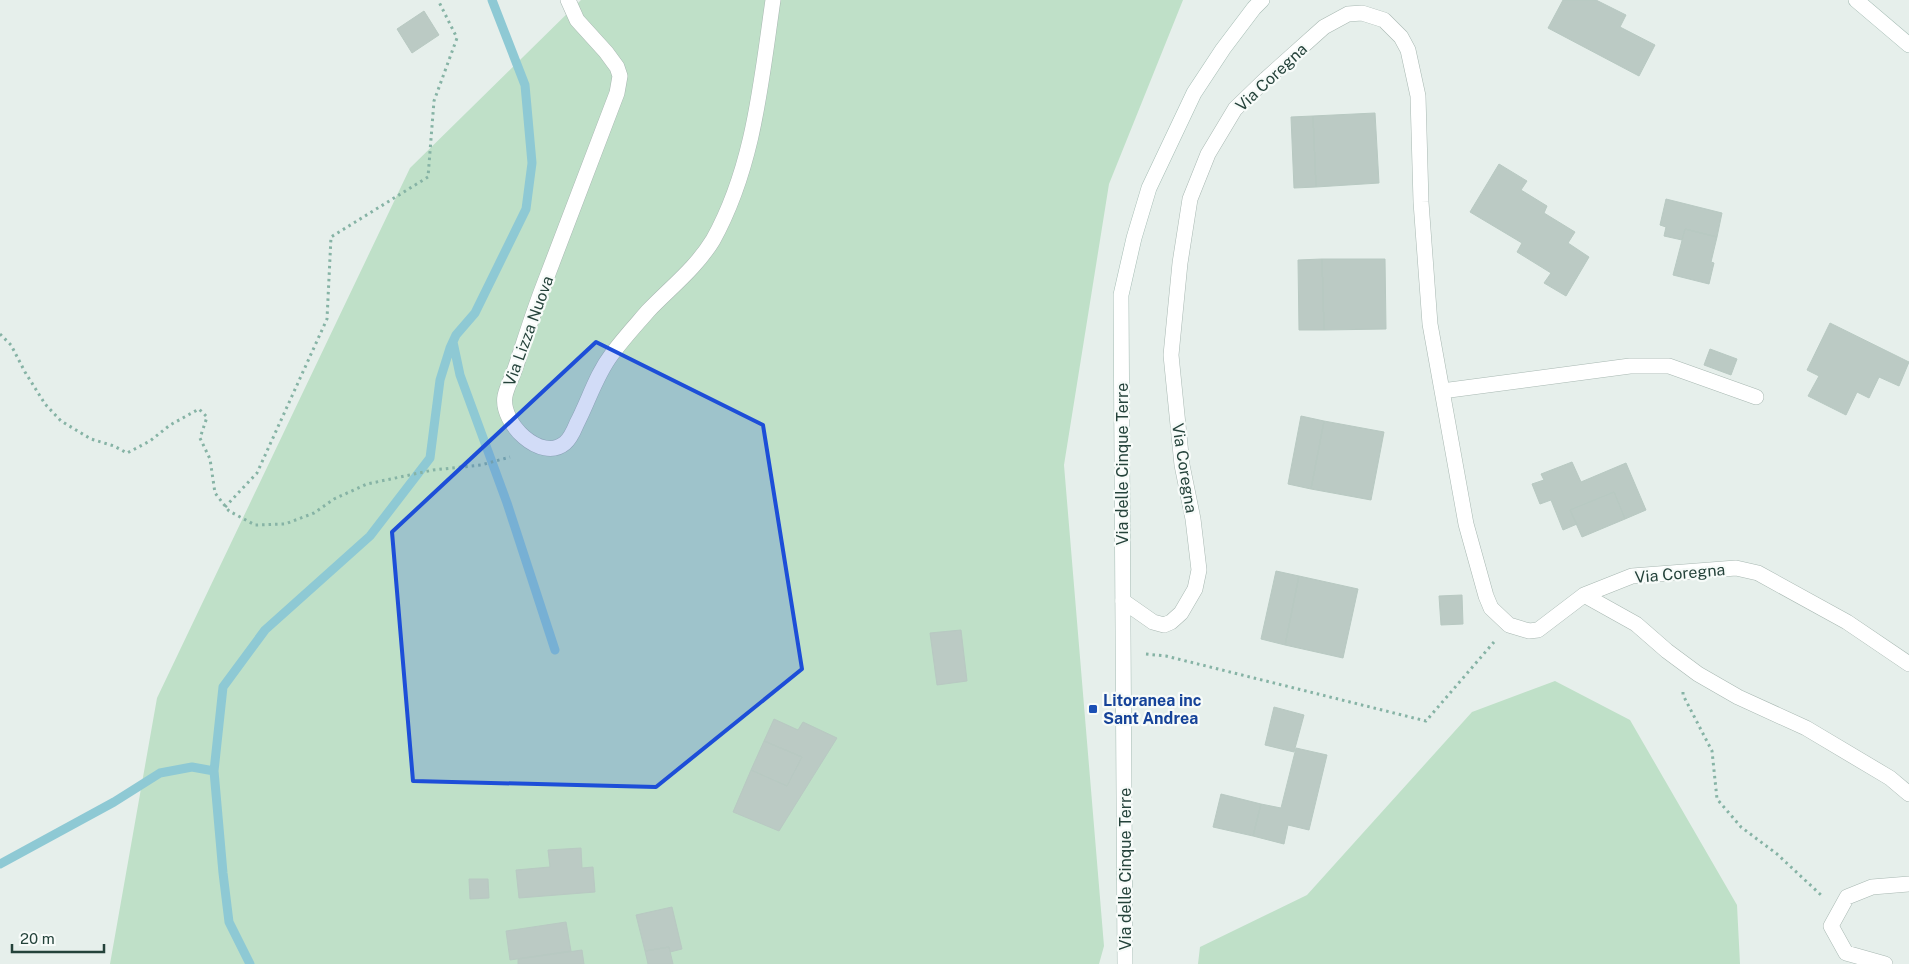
<svg xmlns="http://www.w3.org/2000/svg" width="1909" height="964" viewBox="0 0 1909 964" font-family="'Public Sans',sans-serif">
	<rect width="100%" height="100%" fill="#e6efeb"/>
	<!-- green -->
	<path fill="#bfe0c8" d="M581,0H1183L1109,184L1064,465L1104,946L1099,964H110L157,698L410,168Z
		M1555,681L1630,720L1737,905L1740,964H1198L1200,947L1307,895L1472,712Z"/>
	<g fill="none" stroke-linecap="round" stroke-linejoin="round">
		<!-- stream -->
		<path stroke="#8ec9d4" stroke-width="9" d="M453,342L460,375L507,503L555,650
			M0,864L114,802L160,773L192,767L214,771
			M250,964L229,922L223,873L214,771L223,687L265,630L370,536L430,458L440,380L450,348L456,335L475,313L526,209L532,163L525,85L492,0"/>
	</g>
	<!-- building -->
	<path fill="#bbcac4" stroke="#b8c9c2" d="M1563,0H1596L1626,15L1620,27L1655,45L1639,76L1548,28Z
		M424,11L439,35L412,53L397,29Z
		M1375,113L1379,183L1316,187L1313,116Z
		M1313,116L1316,187L1294,188L1291,117Z
		M1499,164L1527,181L1521,190L1547,206L1544,213L1575,232L1568,243L1589,257L1566,296L1544,283L1551,273L1517,252L1522,243L1470,212Z
		M1666,199L1722,213L1717,237L1685,229L1682,240L1664,236L1666,227L1660,225Z
		M1685,229L1717,237L1711,262L1714,263L1709,284L1673,275Z
		M1322,259H1385L1386,329L1324,330Z
		M1322,259L1324,330H1299L1298,260Z
		M1830,323L1909,362L1899,386L1879,377L1869,398L1857,392L1846,415L1808,396L1819,376L1807,370Z
		M1710,349L1737,359L1731,375L1704,365Z
		M1301,416L1324,421L1311,489L1288,484Z
		M1324,421L1384,432L1371,500L1311,489Z
		M1572,462L1581,482L1626,463L1646,510L1625,519L1614,492L1570,510L1577,524L1563,530L1551,500L1540,504L1532,484L1544,480L1541,474Z
		M1614,492L1625,519L1582,537L1570,510Z
		M1276,571L1299,576L1285,645L1261,639Z
		M1299,576L1358,589L1343,658L1285,645Z
		M1462,595L1463,624L1441,625L1439,596Z
		M961,630L967,681L937,685L930,633Z
		M1274,707L1304,715L1294,752L1265,745Z
		M774,719L798,730L803,722L837,738L779,831L733,812L751,770L787,786L802,757L764,741Z
		M764,741L802,757L787,786L751,770Z
		M1296,748L1327,755L1309,830L1288,825L1284,844L1253,836L1261,804L1281,808Z
		M1221,794L1261,804L1253,836L1213,827Z
		M581,848L582,868L593,867L595,892L519,898L516,870L550,867L548,850Z
		M469,879H488L489,898L470,899Z
		M672,907L682,949L670,952L669,947L645,951L636,915Z
		M566,922L571,951L510,960L506,931Z
		M669,947L673,964H648L645,951Z
		M582,950L584,964H518V959Z"/>
	<g fill="none" stroke-linecap="round" stroke-linejoin="round">
		<defs>
			<path id="minor" d="M568,0L577,20L606,52L617,67L620,76L617,93C592,158 568,223 543,287C533,313 525,339 516,366C513,376 507,386 505,396C500,423 541,463 565,443C571,438 574,430 577,423C589,400 596,375 612,354C623,339 636,325 648,311C670,288 696,268 713,240C754,166 761,82 773,0
				M1442,391L1630,366H1669L1756,397
				M1584,595L1636,624L1667,651L1698,674L1738,697L1806,728L1890,778L1909,794
				M1123,601L1153,622L1164,625L1171,622L1181,613L1195,589L1199,570L1193,519L1182,465L1171,355L1180,263L1190,199L1208,154L1235,109L1266,79L1324,27L1348,14L1362,13L1384,20L1401,37L1408,50L1418,96L1421,202L1430,324L1466,524L1486,596L1491,608L1509,625L1529,631L1538,630L1584,595L1632,576L1736,568L1758,573L1847,622L1909,664
				M1885,964L1846,953L1831,926L1847,897L1872,887L1909,884"/>
			<path id="secondary" d="M1856,0L1909,45
				M1125,964L1121,295L1134,238L1149,188L1194,93L1223,49L1254,8L1262,0"/>
		</defs>
		<!-- minor casing -->
		<use href="#minor" stroke="#a8b8b2" stroke-width="16"/>
		<!-- secondary casing -->
		<use href="#secondary" stroke="#a4bbb3" stroke-width="16"/>
		<!-- path -->
		<path stroke="#86b3a5" stroke-width="3" stroke-dasharray="2.5 4" stroke-linecap="butt" d="M0,334L11,345L25,372L45,404L61,421L91,439L114,446L127,453L150,441L170,425L199,409L207,417L200,438L210,459L215,493L229,511L255,525L285,524L314,513L334,499L367,484L433,470L481,465L510,457
			M225,507L257,473L327,319L331,237L428,177L434,101L457,38L438,0
			M1146,654L1166,656L1426,721L1494,642
			M1683,692V695L1712,751L1717,799L1741,827L1777,854L1821,895"/>
		<!-- minor -->
		<use href="#minor" stroke="#fff" stroke-width="15"/>
		<!-- secondary -->
		<use href="#secondary" stroke="#fff" stroke-width="15"/>
	</g>
	<!-- marked area -->
	<path fill="#1d4ed8" fill-opacity="0.2" stroke="#1d4ed8" stroke-width="4" stroke-linejoin="round" d="M596,342L763,425L802,669L656,787L413,781L392,532Z"/>
	<!-- markers -->
	<rect fill="#1a4fb4" stroke="#f7fbf9" stroke-width="2" x="1088" y="704" width="10" height="10" rx="2.5"/>
	<g text-anchor="middle" stroke-width="4.5" stroke-linejoin="round" paint-order="stroke">
		<!-- street labels -->
		<g font-size="16" fill="#24423a" stroke="#f7fbf9">
			<text transform="translate(1271 77) rotate(-43)" y="6">Via Coregna</text>
			<text transform="translate(528 331) rotate(-70)" y="6">Via Lizza Nuova</text>
			<text transform="translate(1122 464) rotate(-90)" y="6">Via delle Cinque Terre</text>
			<text transform="translate(1185 468) rotate(81)" y="6">Via Coregna</text>
			<text transform="translate(1680 573) rotate(-5)" y="6">Via Coregna</text>
			<text transform="translate(1125 869) rotate(-90)" y="6">Via delle Cinque Terre</text>
		</g>
		<!-- transit labels -->
		<g font-size="16" font-weight="bold" fill="#164399" stroke="#f7fbf9" text-anchor="start">
			<text x="1103" y="706">Litoranea inc<tspan x="1103" dy="18">Sant Andrea</tspan></text>
		</g>
	</g>
	<!-- scale -->
	<path d="M12 944v8h92v-8" fill="none" stroke="#24423a" stroke-width="2.5"/>
	<text x="20" y="944" font-size="15" fill="#24423a" stroke="#f7fbf9" stroke-width="4" paint-order="stroke">20 m</text>
</svg>
